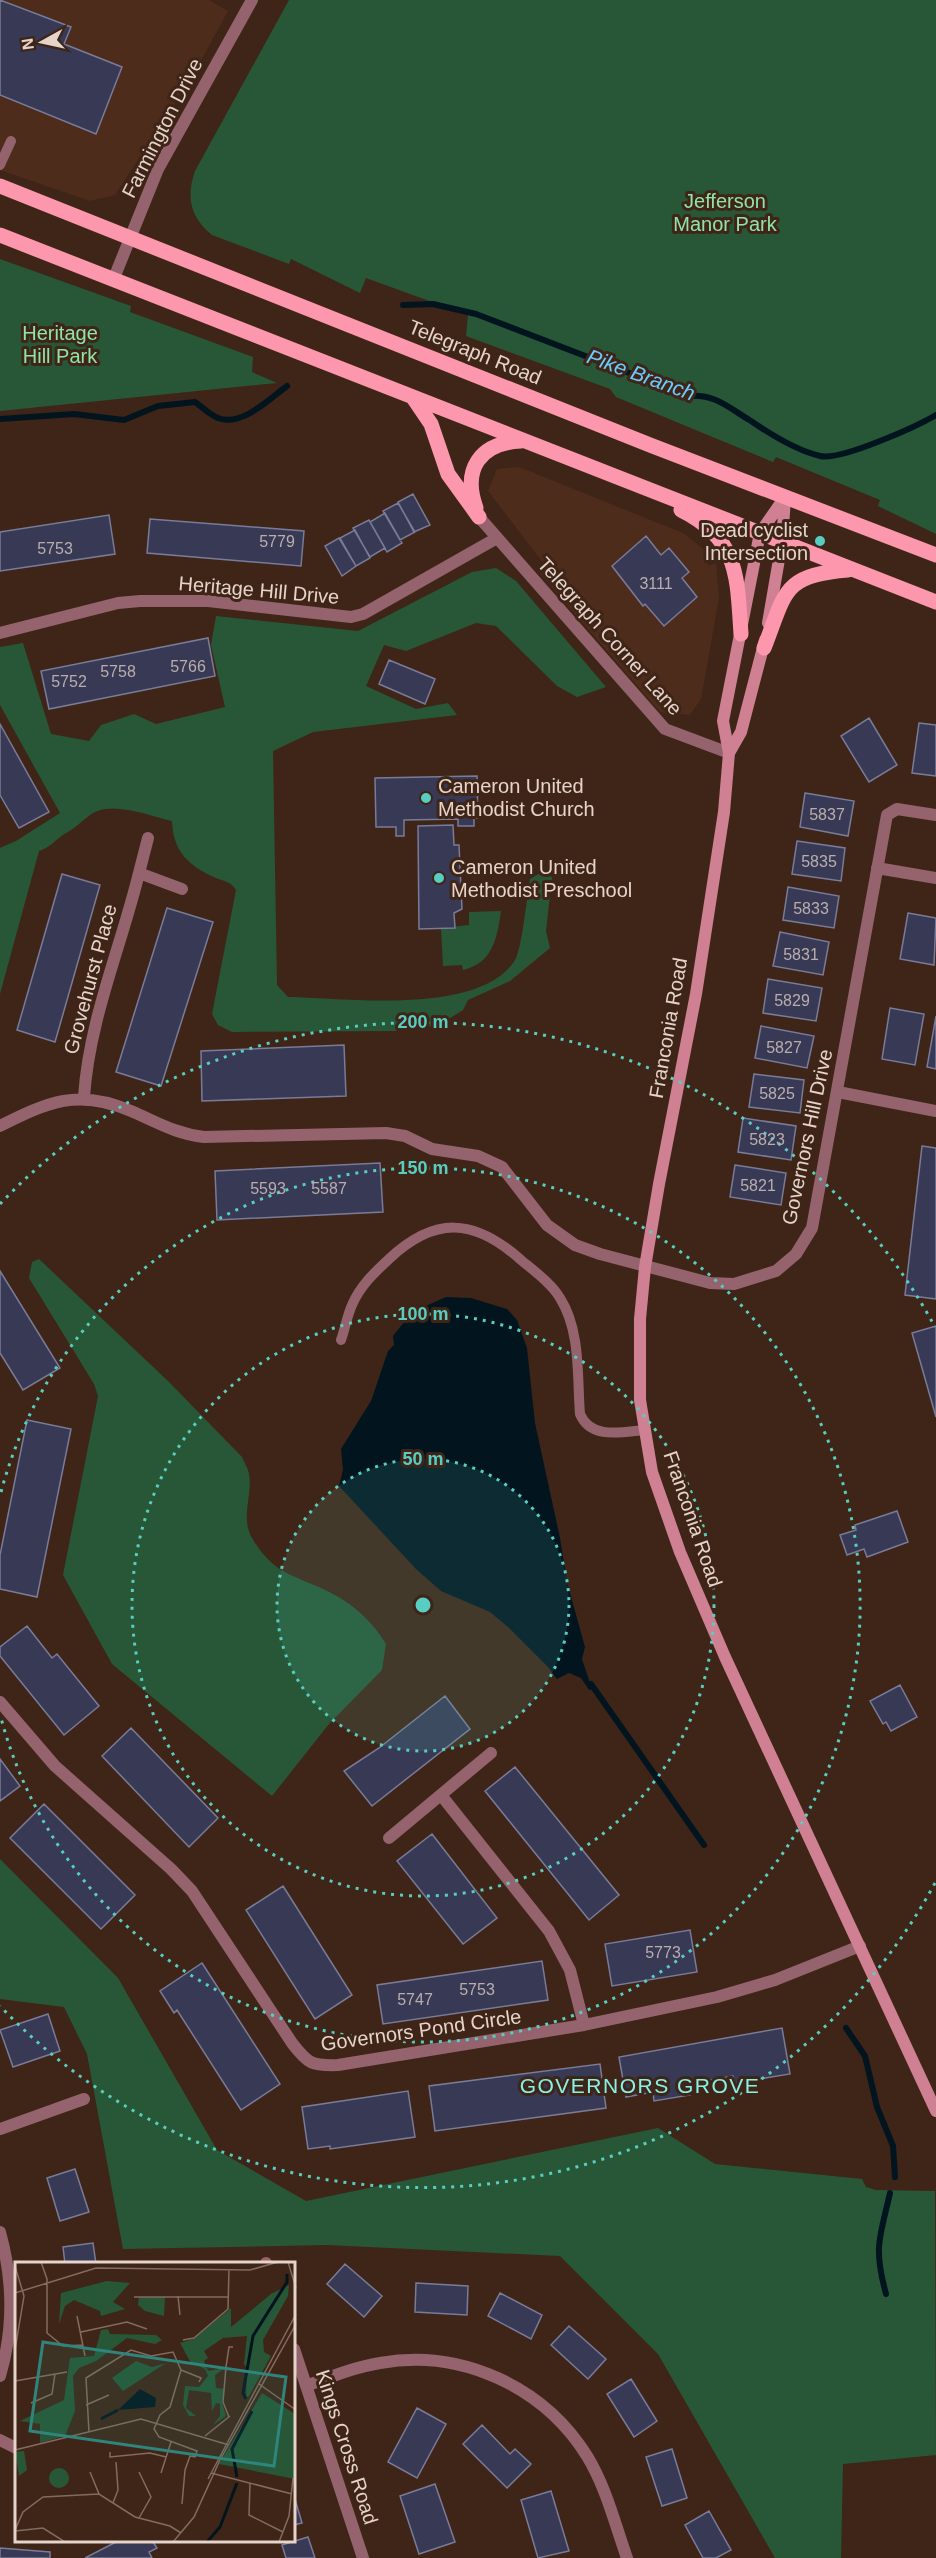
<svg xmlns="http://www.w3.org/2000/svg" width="936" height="2558" viewBox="0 0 936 2558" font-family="Helvetica,sans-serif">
	<rect width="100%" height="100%" fill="#3f2517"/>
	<!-- built -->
	<path fill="#4d2c1b" d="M0,0H209L228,11L192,77L115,195L90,201L0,170Z
		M519,467L683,533L711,555L705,559L709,566L716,562L719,598L701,699L690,715L660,712L537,570L544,564L488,491L497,469Z"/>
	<!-- green -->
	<path fill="#275737" d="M289,0H936V534L878,506L880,500L776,457L773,462L616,397L610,389L466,336L468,315L366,278L360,293L291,259L289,264L212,235C190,217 186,197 195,171Z
		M0,259L131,306L130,312L253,357L252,372L277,383L0,411Z
		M496,568L516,581L606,687L577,697L557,686L496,626L476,623L406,651L384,645L366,686L416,709L448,703L457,715L313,732L273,751L277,985L288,997C346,998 480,1016 515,960C522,949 527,895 530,879L540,873L552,877L546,931L550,948L510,981L468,1000L463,1010L439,1025L396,1031L232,1032L218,1025L212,1014L236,890C230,881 226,882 216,878C189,866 173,852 172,821C150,816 116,802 95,812C86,816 78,827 66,833C56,839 50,848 39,851L0,994V848L16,841L60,813L0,705V647L23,643L51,734L89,741L101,725L134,714L156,724L225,707L211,645L216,616L358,631L472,572Z
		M501,911C497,938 493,963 463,970L462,965L443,966L441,928L469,925V912Z
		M39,1259L169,1382L242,1457C244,1462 248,1468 249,1474C253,1495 240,1517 252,1538C275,1577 297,1575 333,1594C355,1605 374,1624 386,1644L382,1670L329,1724L272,1796L112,1664L63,1575L98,1396L94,1384L29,1278L32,1262Z
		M0,1859L118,1978L217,2150L306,2201L658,2128L715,2164L862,2179L866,2187L876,2190L935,2191L936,2455L843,2464L841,2558H775L658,2354L560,2256L327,2245L123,2249L87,2054L64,2007L0,1999Z"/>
	<!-- water -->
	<path fill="#02151f" d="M446,1297L471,1298L507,1309L517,1320L527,1348L535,1423L560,1538L567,1582L585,1647L582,1659L592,1689L589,1690L581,1678L569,1673L557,1679L548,1667L508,1627L490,1612L441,1591L416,1569L339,1486L343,1470L341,1449L371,1401L388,1351L394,1345L393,1336L412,1312Z"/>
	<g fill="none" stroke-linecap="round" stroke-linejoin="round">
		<!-- stream -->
		<path stroke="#02151f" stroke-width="6" d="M403,305L433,304L476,314L689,396C716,394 729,408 751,421C770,434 798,451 820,456C841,461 917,426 936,415
			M0,419L74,414L124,420L158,406L195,402C202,407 210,415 218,418C242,427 269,399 287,386
			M591,1684L704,1845
			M846,2028L865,2056L877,2107L893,2146L895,2177
			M886,2294C873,2246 880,2238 890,2193"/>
	</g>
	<!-- building -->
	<path fill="#383954" stroke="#797b99" stroke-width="1.5" d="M0,0L71,27L64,44L122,67L96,134L0,95Z
		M413,494L430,525L414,532L398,502Z
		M398,503L415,532L400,540L383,511Z
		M385,513L402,543L387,552L370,522Z
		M109,515L115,554L0,571V532Z
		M150,519L304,531L301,566L147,553Z
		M369,520L385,548L370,557L353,528Z
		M355,530L370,558L356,566L340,538Z
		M646,536L661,555L669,548L689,572L682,578L697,597L664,626L645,604L643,606L612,566Z
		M339,538L356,566L342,576L325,546Z
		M208,638L215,676L49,709L41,671Z
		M389,660L435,679L425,704L379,684Z
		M869,718L897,765L869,782L841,736Z
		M919,723L936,725V776L912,773Z
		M0,724L49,812L19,828L0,795Z
		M477,776L478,818H474V826H458V819L404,820V836H396V827H376L375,778Z
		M805,793L854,801L848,836L800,827Z
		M453,825L454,845H459L462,909L454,913L455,928L419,929L418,826Z
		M797,841L845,848L841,881L792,874Z
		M62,874L100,885L55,1042L17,1030Z
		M788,887L839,896L834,928L783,920Z
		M167,908L213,922L161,1086L116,1072Z
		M908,913L936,918L934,965L900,959Z
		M780,932L829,942L823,975L773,966Z
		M768,979L822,988L816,1021L763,1013Z
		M890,1008L924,1014L915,1065L882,1059Z
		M936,1016V1069L927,1067Z
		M761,1026L814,1036L807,1068L755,1058Z
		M344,1045L346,1096L202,1101L201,1051Z
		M754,1074L804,1080L800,1113L749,1107Z
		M743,1118L796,1126L791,1160L738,1152Z
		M922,1146L936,1148V1299L905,1295Z
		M380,1163L383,1212L217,1220L215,1171Z
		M735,1165L786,1173L781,1205L730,1197Z
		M0,1271L60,1368L23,1390L0,1353Z
		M936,1326V1417L912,1333Z
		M27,1420L71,1429L37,1597L0,1589V1555Z
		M897,1511L908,1542L867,1557L864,1549L847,1555L840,1535L856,1530L855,1525Z
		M27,1626L52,1658L57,1654L99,1706L64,1735L0,1656V1647Z
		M900,1685L917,1717L891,1731L886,1722L883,1724L870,1701Z
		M445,1696L470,1729L372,1806L344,1771L379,1748Z
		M131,1728L218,1818L189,1847L102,1756Z
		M0,1759L20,1786L0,1801Z
		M515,1767L619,1895L589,1920L485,1791Z
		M44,1804L135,1895L101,1929L10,1838Z
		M432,1834L497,1918L463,1944L397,1861Z
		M283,1886L352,1995L315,2019L246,1910Z
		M690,1930L697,1972L612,1986L605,1944Z
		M542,1961L548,2000L383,2024L377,1985Z
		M202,1963L280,2084L241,2110L177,2010L174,2013L160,1991Z
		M48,2014L60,2051L13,2067L0,2030Z
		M782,2028L790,2074L735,2083L733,2076L688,2084L690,2095L654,2101L653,2092L626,2097L619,2057Z
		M600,2064L606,2108L435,2131L429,2086Z
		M408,2091L415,2137L330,2149V2146L308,2149L302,2107Z
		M75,2169L89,2212L60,2221L47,2178Z
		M93,2243L96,2264H65L63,2247Z
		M345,2264L382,2296L364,2317L327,2284Z
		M416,2283L468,2286L467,2315L415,2312Z
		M500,2293L542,2315L531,2339L488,2316Z
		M569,2326L606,2359L588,2379L551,2345Z
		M631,2379L657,2421L634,2437L607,2394Z
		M417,2408L446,2424L417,2478L388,2462Z
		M482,2425L510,2454L515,2449L531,2464L507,2488L463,2444Z
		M672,2449L687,2498L662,2506L646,2457Z
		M435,2484L455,2542L419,2554L400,2496Z
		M551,2491L569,2551L538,2558L521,2500Z
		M294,2496L302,2523L294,2525Z
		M709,2511L731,2550L716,2558H703L685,2525Z
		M308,2537L315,2558H286L282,2545Z
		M116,2542H153L157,2548L149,2552L152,2558H85Z
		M0,2548L50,2552V2558H0Z"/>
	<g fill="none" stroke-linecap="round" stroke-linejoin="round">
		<!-- lane -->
		<path stroke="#95636d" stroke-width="10" d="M0,165L11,141
			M341,1340C345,1329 347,1316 352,1305C360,1286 374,1273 389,1259C435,1216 474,1218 521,1260C534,1271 551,1283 560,1298C581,1331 577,1377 580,1414C591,1440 622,1432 644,1430"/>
		<!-- street -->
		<path stroke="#95636d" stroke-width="12" d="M114,278L158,169L252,0
			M479,517L665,729L729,753
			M0,633L118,603L140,601H208L351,617L363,614L497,538
			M877,868L936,878
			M139,873L148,838
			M838,1092L936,1111
			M84,1097C89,1020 121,947 139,873L182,889
			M0,1126C48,1102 78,1088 131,1111C157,1122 176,1134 204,1137L386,1133L405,1136L432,1149L478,1156L502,1167L547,1225L575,1245L600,1254L710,1283L734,1284L776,1271L796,1254L812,1228L887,815L897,809L936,815
			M0,1702L55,1766L171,1869L192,1891L292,2043C308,2064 312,2066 338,2065L584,2025L717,1997L775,1980L860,1946
			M441,1795L549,1931L570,1970L584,2025
			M389,1838L491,1753
			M0,2129L84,2099
			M0,2232C13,2279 14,2329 0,2376
			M266,2263V2264
			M294,2349L363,2558
			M306,2386C330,2377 355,2367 380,2363C461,2348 544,2387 587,2456C606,2487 615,2524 627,2558
			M0,2440L16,2448"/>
		<!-- secondary -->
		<path stroke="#cf8092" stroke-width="12" d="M785,497L760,533L723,721L729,753L724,812L696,994L659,1184L645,1267L640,1319V1400L652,1472L680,1552L725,1657L936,2111
			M768,623L782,542L785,498
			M729,753L741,732L765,640"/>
		<!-- primary -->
		<path stroke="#fd97ae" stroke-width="15" d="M0,186L650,445L936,555
			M0,235L936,602
			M414,399L431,424L448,474L479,517
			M476,508C462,469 480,443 521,441
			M681,510C739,539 737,576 741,634
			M764,648C786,592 782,575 848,570"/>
	</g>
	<!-- distance rings -->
	<circle cx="423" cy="1605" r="146" fill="#57cec1" fill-opacity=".12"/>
	<g fill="none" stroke="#57cec1" stroke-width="3" stroke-dasharray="3 6">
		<circle cx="423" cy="1605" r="146"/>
		<circle cx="423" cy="1605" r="291"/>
		<path d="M1 1492A437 437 0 1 1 1 1718"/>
		<path d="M935 1883A583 583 0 0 1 0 2006M0 1204A583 583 0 0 1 935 1327"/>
	</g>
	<!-- markers -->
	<g fill="#57cec1" stroke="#3f2517" stroke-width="2">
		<circle cx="820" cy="541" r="6"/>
		<circle cx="426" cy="798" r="6"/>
		<circle cx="439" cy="878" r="6"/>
	</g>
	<g text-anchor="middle" stroke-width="6" stroke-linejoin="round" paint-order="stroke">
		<!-- number labels -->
		<g font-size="16" fill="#baadad">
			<text x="277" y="547">5779</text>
			<text x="55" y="554">5753</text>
			<text x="656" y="589">3111</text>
			<text x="188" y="672">5766</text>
			<text x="118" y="677">5758</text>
			<text x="69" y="687">5752</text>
			<text x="827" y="820">5837</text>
			<text x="819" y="867">5835</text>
			<text x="811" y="914">5833</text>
			<text x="801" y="960">5831</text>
			<text x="792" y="1006">5829</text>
			<text x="784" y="1053">5827</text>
			<text x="777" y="1099">5825</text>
			<text x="767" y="1145">5823</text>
			<text x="758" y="1191">5821</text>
			<text x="268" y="1194">5593</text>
			<text x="329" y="1194">5587</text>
			<text x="663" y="1958">5773</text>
			<text x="477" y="1995">5753</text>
			<text x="415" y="2005">5747</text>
		</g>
		<!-- street labels -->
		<g font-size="20" fill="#e6d4cb" stroke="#3f2517">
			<text transform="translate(162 128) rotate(-63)" y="7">Farmington Drive</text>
			<text transform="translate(475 352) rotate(22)" y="7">Telegraph Road</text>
			<text transform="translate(259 590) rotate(5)" y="7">Heritage Hill Drive</text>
			<text transform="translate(610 636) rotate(48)" y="7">Telegraph Corner Lane</text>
			<text transform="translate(90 979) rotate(-75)" y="7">Grovehurst Place</text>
			<text transform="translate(668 1028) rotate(-80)" y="7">Franconia Road</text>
			<text transform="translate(807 1137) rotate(-78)" y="7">Governors Hill Drive</text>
			<text transform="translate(693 1519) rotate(71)" y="7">Franconia Road</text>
			<text transform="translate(421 2030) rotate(-8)" y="7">Governors Pond Circle</text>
			<text transform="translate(347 2447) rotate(72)" y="7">Kings Cross Road</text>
		</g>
		<!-- park labels -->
		<g font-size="20" fill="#8fe3a8" stroke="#3f2517">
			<text x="725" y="208">Jefferson<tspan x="725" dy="23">Manor Park</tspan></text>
			<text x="60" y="340">Heritage<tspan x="60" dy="23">Hill Park</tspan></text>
		</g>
		<!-- poi labels -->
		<g font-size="20" fill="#e6d4cb" stroke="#3f2517" text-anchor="start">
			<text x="808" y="537" text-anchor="end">Dead cyclist<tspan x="808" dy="23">Intersection</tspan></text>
			<text x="438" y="793">Cameron United<tspan x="438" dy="23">Methodist Church</tspan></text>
			<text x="451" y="874">Cameron United<tspan x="451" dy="23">Methodist Preschool</tspan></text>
		</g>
		<!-- water labels -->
		<g font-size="21" font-style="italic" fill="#6acbfe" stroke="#3f2517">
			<text transform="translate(641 375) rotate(20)" y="7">Pike Branch</text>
		</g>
		<!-- neighbourhood labels -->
		<g font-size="21" letter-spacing="1.5" fill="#88f1e5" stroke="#3f2517">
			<text x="640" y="2093">GOVERNORS GROVE</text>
		</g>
	</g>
	<!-- overview -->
	<g transform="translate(15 2262)">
		<rect width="280" height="280" fill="#3f2517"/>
		<path d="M92,19L115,21L98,40L110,47L86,54L85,49L59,38L50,44L44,62L46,31ZM274,23L273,34L248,78L249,90L256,94L234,134L231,136L232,106L229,102L232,74L208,76L189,89L193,96L189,99L193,109L210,106L200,113L201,126L210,127L207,140L211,154L198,163L205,154V142L201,141L197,149L196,131L174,128L171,146L181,154H174L168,143L170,124L184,125L193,114L190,107L176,101L165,81L179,77L216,46V65L256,32ZM124,35H150L149,54L130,49L123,43ZM93,67L95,72L141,73L147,78L140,82L112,76L81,99L64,106L58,114L60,149L50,174L25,181V162L5,159L49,138L55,96L79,94L86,68ZM121,99L137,105L151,101L108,129L97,116ZM247,131L280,152V217L204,202ZM9,189L12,208L4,214L0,190ZM34 216a10 10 0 1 1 20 0a10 10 0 1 1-20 0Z" fill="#275737"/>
		<path d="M125,127L141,136L140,145L103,148Z" fill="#02151f"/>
		<path fill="none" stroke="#02151f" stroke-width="3" d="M231,137L228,131L238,74L272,20V12M86,157L103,148M222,215L217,187L237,149M192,280L205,265L222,221"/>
		<path fill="none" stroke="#826b5f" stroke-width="1.5" d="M26,0L32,17V71L48,84L68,83M273,0L281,26M0,4L9,34L0,88M0,31L81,6L235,8L263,0M163,34L165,53M119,35H214M62,54L70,94M66,70L112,60L132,67M168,78L179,76L213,47L214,7M211,105L208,140L214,155M211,105L214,85H218M166,108L186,116L184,120M0,119L52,110M244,122L281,148M16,141L37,132L40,112M71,143L94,133M74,170L71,116L116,88L136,94L158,90L166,108L155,145L145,153L139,167L144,175L182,189L180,195L175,194L170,208L167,242M190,174L215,154M0,188L126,157L214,183M95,190V195L135,191L151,195M75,210L84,232M124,210L136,235L124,256M146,211L156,180M196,211L277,232M193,217L281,52M235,221L234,253L268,270M98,241L103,228L101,200M0,268L8,250L28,235L84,232L120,255L155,264L166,271M0,269L28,266L50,280M158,280L179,255L205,198L281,62M264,280L274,254L278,216"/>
		<path fill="#2f847c" fill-opacity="0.15" stroke="#2f847c" stroke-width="3" d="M28,80L271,115L259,204L15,169Z"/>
		<rect width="280" height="280" fill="none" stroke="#e6d4cb" stroke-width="3"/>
	</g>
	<circle cx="423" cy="1605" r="9" fill="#57cec1" stroke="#3f2517" stroke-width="3"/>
	<g font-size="18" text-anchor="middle" font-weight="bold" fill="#57cec1" stroke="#3f2517" stroke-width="6" stroke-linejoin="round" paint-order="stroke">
		<text x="423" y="1028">200 m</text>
		<text x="423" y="1174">150 m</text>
		<text x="423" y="1320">100 m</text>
		<text x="423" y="1465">50 m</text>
	</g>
	<!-- north arrow -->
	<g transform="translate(42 42) rotate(262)" stroke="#3f2517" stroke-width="4.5" paint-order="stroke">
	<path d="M0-4.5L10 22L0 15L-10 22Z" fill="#e6d4cb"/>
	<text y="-9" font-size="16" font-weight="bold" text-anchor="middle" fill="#e6d4cb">N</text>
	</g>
</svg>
